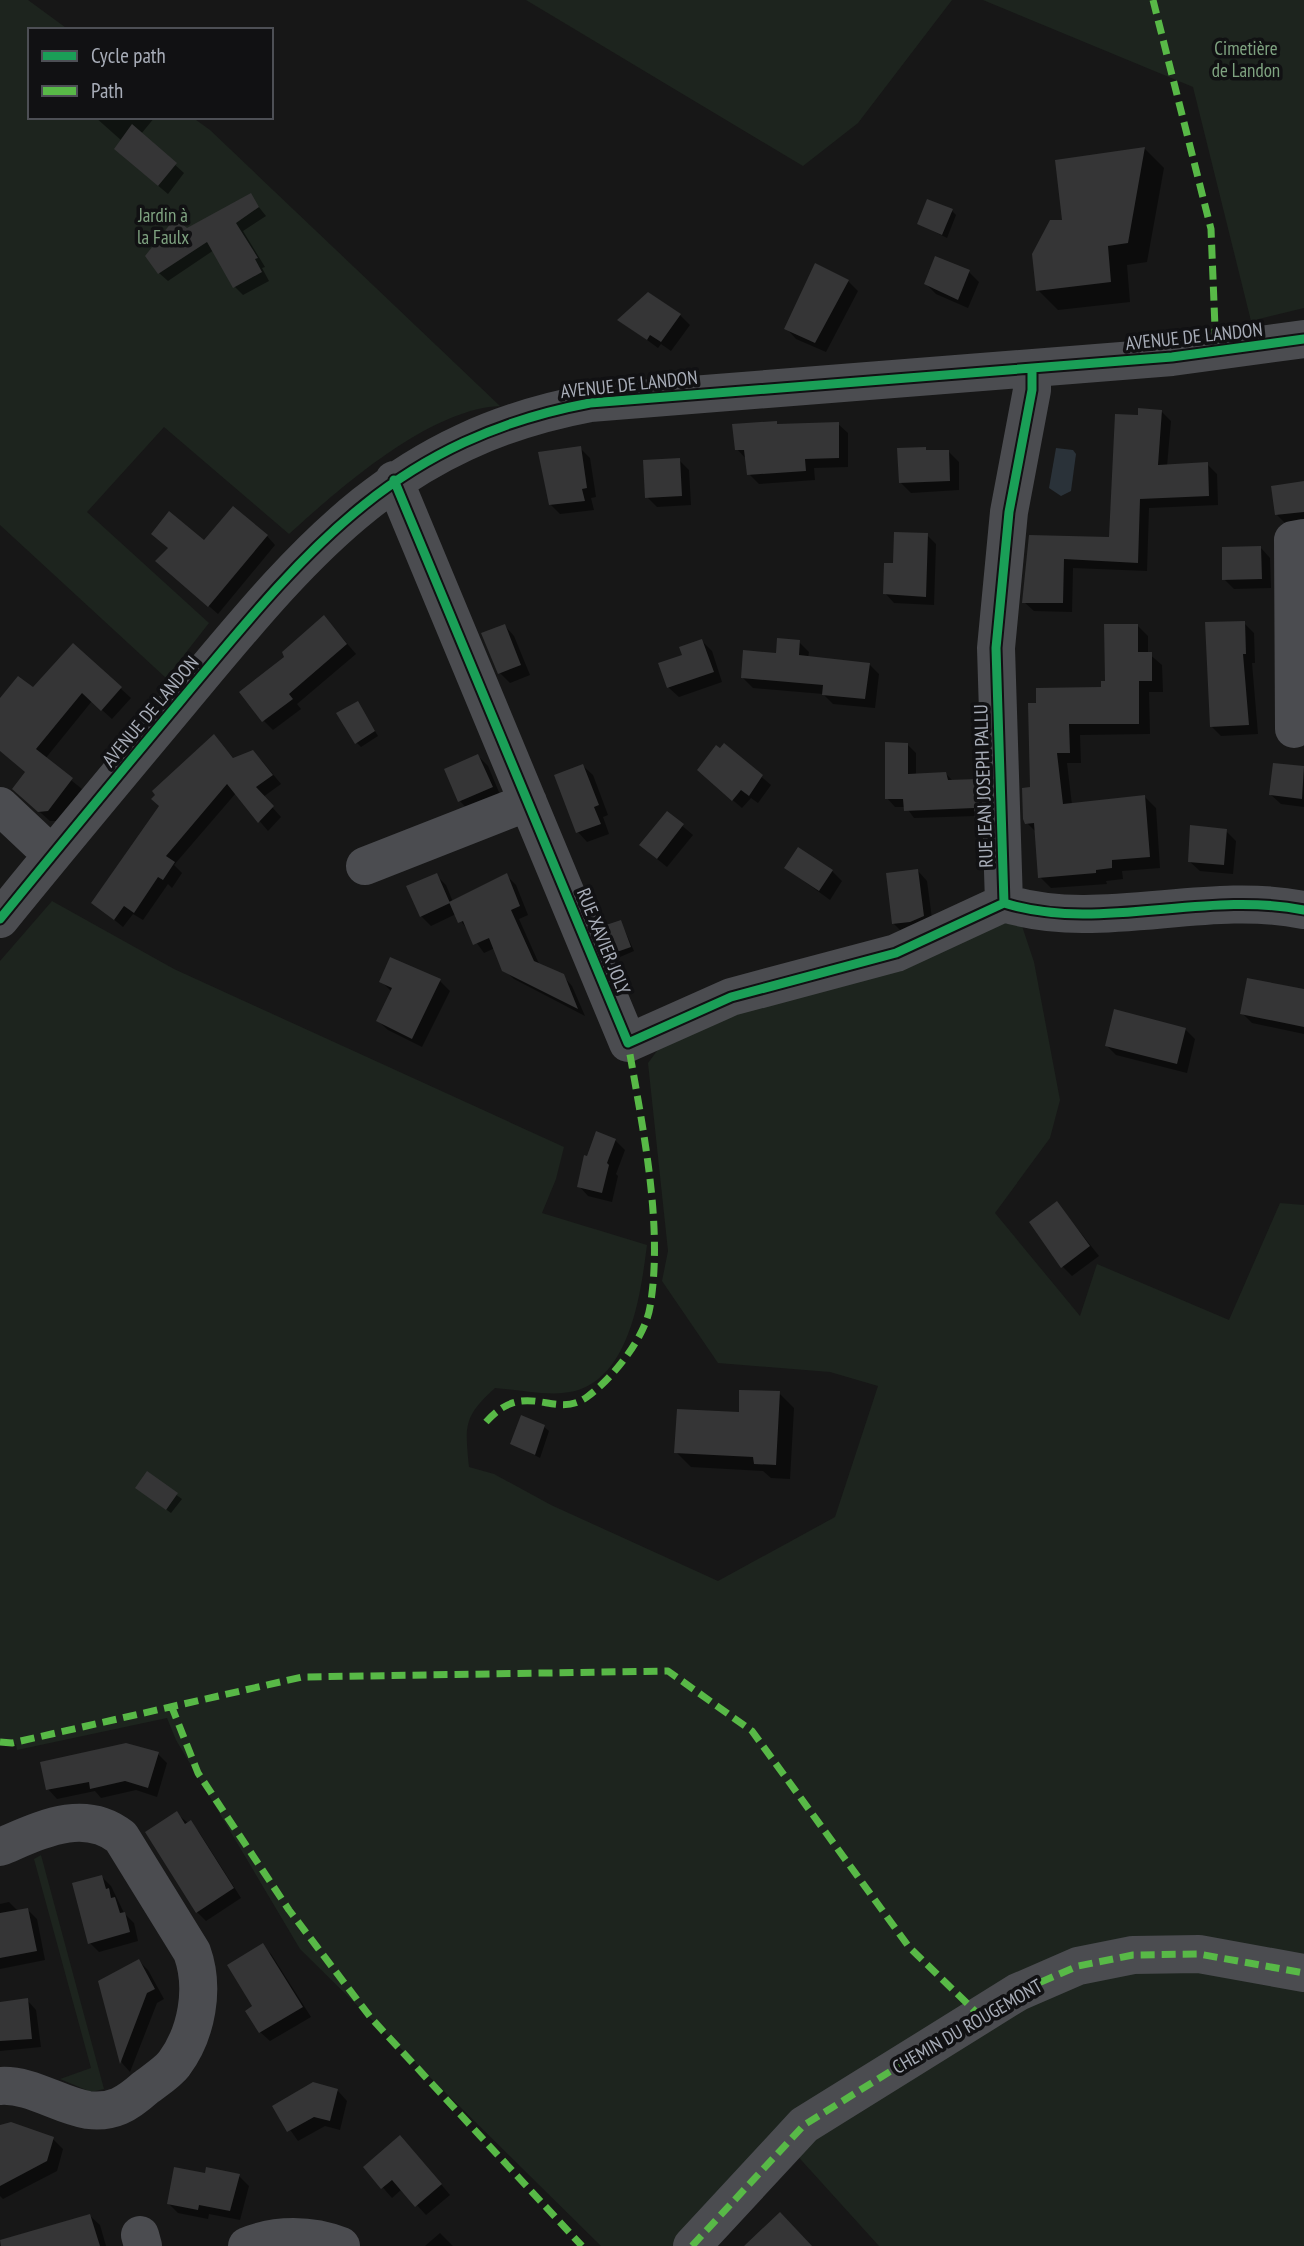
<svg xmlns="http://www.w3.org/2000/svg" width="1304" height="2246" viewBox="0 0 1304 2246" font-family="'PT Sans Narrow',sans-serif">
	<rect width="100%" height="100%" fill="#171717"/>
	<!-- green -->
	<path fill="#1d241e" d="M0,0H28L69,30H30V117H192L210,130L500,406C429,409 340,488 289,534L164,427L87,512L209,623L166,678L0,525Z
		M526,0H952L858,123L803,166Z
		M983,0H1304V308L1251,321L1193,87Z
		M52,901L174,969L564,1147L556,1179L542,1213L647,1245C641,1291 631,1376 575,1391C551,1397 520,1390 495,1388C463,1417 465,1426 469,1467L494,1474L551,1505L718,1581L835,1517L878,1386L830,1372L718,1363L662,1281L668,1251L648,1063L668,1036L994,914L1022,926L1034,962L1060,1100L1050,1138L995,1213L1080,1316L1097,1264L1229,1320L1280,1203L1304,1205V2246H879L784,2141L678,2246H601L300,1949L176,1740L167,1718L17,1750L16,1744L0,1745V961Z
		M41,1855L104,2089L91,2092L60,2079L91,2068L34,1859Z"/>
	<!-- water -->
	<path fill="#2a3239" d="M1056,448L1073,450L1076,454L1071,491L1061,496L1049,488Z"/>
	<!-- shadow -->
	<path fill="#0007" d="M95,117H155L141,134L184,173L168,194L125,158L122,141Z
		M1144,148L1164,168L1147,262L1127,265L1130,302L1058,310L1038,290L1064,221Z
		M250,196L266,216L243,231L265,267L262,268L269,281L243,295L235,287L214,250L168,281L159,273L186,230Z
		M952,211L956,215L947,238L919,224Z
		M969,272L979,282L968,308L936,294L926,284Z
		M848,281L858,291L826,352L796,339L787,329Z
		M680,315L690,325L671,351L661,344L658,348L620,320Z
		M1162,412L1171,421L1167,466L1207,464L1217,474L1218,505L1149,508L1147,571L1073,568L1072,612L1034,611L1024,602L1030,536L1110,538L1139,417Z
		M838,424L848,433V467L814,468L815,480L759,484L749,474L747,460L737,449Z
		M580,448L590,458L596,497L591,498L594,510L560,514L550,504L540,453Z
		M949,452L959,462V490L911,493L901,483Z
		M679,460L689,470L691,505L657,507L647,497Z
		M1304,482V521L1285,523L1277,515Z
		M927,535L936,544L934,605L894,603L885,593L894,565Z
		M267,536L275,545L218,614L166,569L204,543Z
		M1261,548L1270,558L1271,588L1234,589L1224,579Z
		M1244,623L1254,633L1255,663H1252L1258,734L1221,736L1212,727Z
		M1137,625L1148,636V653L1162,665L1163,692H1149L1150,734L1080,735L1081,763H1067L1072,805L1145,797L1156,808L1160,868L1122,871L1123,879L1106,881L1107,884L1051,888L1040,877L1037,833L1027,823L1031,789L1030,704L1103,689Z
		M505,626L514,636L530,675L510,683L500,673Z
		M333,627L356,654L297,704L301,709L273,730L264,721Z
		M702,641L712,651L722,682L679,697L669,688L661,664L684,656Z
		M799,642L809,652L808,658L869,664L879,674L875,708L833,704L823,694L753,688L743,678Z
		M73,645L131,698L112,719L92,701L45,759L82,789L58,821H50L24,798L27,773L0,750V701L33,690Z
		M358,704L378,736L361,747L356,742Z
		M214,736L235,760L253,752L262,761L281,784L263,797L281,817L268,831L236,793L174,865L182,873L172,888L168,884L143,920L133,914L123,927L94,903L161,807L155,792Z
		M907,744L916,753V775L946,774L954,782L978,781L986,790L985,828L976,816L914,818L906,807H895L887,798Z
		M724,745L771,785L758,803L751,798L742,808L708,779Z
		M478,756L488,766L501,797L469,811L460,801L446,770Z
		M1274,765L1304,768V807L1281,804L1271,795Z
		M583,766L593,775L608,815L603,817L609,834L587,842L578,832L556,776Z
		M667,813L693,835L667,867L651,854Z
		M1226,831L1236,841L1233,874L1200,871L1190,862Z
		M786,868L832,871L842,881L830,900Z
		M918,871L927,881L933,926L903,933L893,923Z
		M436,875L446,885L453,902L507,876L516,885L528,915L519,919L540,966L563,976L572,986L585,1016L514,979L504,970L495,948L484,953L456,914L431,926L421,916Z
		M621,922L634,951L620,957L605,927Z
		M391,960L440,981L450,991L422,1047L388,1030L378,1021L391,991L381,981Z
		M1304,991V1034L1252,1023L1242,1013Z
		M1185,1029L1195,1039L1187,1073L1116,1055L1107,1046Z
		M615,1140L625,1150L616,1174L618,1176L612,1202L588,1196L579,1186Z
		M1057,1203L1099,1256L1072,1276L1062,1266Z
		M779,1393L794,1408L790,1479L771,1478L763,1471L691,1467L676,1452Z
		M544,1427L549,1431L540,1458L512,1443Z
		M147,1474L182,1499L171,1513L142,1492Z
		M158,1754L167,1763L157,1797L136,1790L101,1798L95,1791L57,1799L48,1789Z
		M177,1814L199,1832L241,1898L206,1921L197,1912Z
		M102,1877L111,1886L124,1913L134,1923L138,1941L99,1952L90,1943Z
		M9,1902L18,1911L28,1910L37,1919L45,1960L0,1969V1904Z
		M262,1945L271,1954L311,2017L270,2041L260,2032L255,2007Z
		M139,1961L148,1970L164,1999L157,2003L130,2072L122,2063L100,1982Z
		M27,2000L36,2010L41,2047L0,2051V2003Z
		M338,2091L347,2101L340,2130L325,2126L298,2141L274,2107Z
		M0,2127L53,2139L63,2149L57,2171L3,2199L0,2196Z
		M410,2147L450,2195L426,2215L402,2189L392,2198L365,2167Z
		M206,2175L239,2176L249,2186L240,2220L209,2214L208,2219L178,2213L168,2203Z
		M90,2216L100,2225L106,2246H30Z
		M440,2233L453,2246H425Z"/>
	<!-- building -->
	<path fill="#353536" d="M132,124L177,163L158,186L114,149Z
		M1145,147L1128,243L1108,246L1111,282L1036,291L1032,254L1050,220H1062L1055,160Z
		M251,193L259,207L236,223L258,258L255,259L262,272L233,288L207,242L158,274L145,256L175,218L187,228Z
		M927,199L953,209L942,235L917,224Z
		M935,256L970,270L958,300L924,284Z
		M815,263L849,280L815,343L784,329Z
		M648,292L681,314L661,342L650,335L647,340L617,320Z
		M1138,408L1162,410L1158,465L1208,462L1209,496L1140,499L1138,563L1064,559L1063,603H1022L1029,535L1109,537L1115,414L1138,415Z
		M777,421V424L839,422V458L805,459L806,471L747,475L744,450H735L732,424Z
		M581,446L587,488L582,489L585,501L549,505L538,452Z
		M926,447V450H949L950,481L899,483L897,448Z
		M680,458L682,496L645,498L643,460Z
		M1304,481V512L1275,515L1271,486Z
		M233,506L268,535L208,607L155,561L168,548L151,534L169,511L204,540Z
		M894,532L928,533L926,597L883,594L884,563H893Z
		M1261,546L1262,579L1222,580V547Z
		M324,615L347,644L289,694L293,699L262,722L239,692L284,657L282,652Z
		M1245,621L1246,654H1243L1249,725L1210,727L1205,622Z
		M505,624L521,665L498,674L481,633Z
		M1104,624H1138V652H1152V681H1139V724H1069L1070,753H1057L1063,804L1145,795L1150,857L1112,860V868L1096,870V873L1038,878L1034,823L1025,824L1023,819L1022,788L1030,787L1028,703H1036V688L1101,687V681H1105Z
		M777,638L800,640L799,655L870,663L865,699L822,695L823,685L741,678L743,650L776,653Z
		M702,639L714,672L667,688L658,663L682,655L679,647Z
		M73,643L122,687L101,711L82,693L36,749L73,778L48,811L38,812L12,789L25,772L0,751V698L18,676L33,687Z
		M358,701L375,731L355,744L336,713Z
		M214,734L233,758L253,750L273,775L256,787L274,806L258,823L227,784L166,856L175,862L163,880L158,877L134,913L124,906L114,920L91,903L159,806L151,799L155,795L152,791Z
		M885,742L908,743V774L946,772L948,780L978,779L980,821H975L974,808L904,811L903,799H885Z
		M724,743L763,775L749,796L741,790L732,801L697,770L716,745L720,748Z
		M478,754L493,787L458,802L444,769Z
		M1273,763L1304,766L1302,799L1269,795Z
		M583,764L599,805L594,807L601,824L576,833L554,775Z
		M667,811L684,824L657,859L639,845Z
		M1190,825L1227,829L1224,865L1188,862Z
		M798,847L833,870L819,891L784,868Z
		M918,869L924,916L910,922L892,924L886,873Z
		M437,873L450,903L420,917L406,886Z
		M507,873L520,906L511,910L534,961L564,974L578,1009L502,971L489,938L473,945L463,921L458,923L449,902Z
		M621,920L631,947L614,953L603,926Z
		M390,957L441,979L412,1039L376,1021L392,988L379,982Z
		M1247,978L1304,989V1027L1240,1014Z
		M1114,1009L1186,1028L1177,1064L1105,1046Z
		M596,1131L616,1139L607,1163L609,1165L602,1193L577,1187L584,1155L587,1156Z
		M1057,1201L1090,1246L1061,1268L1029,1222Z
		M739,1390L780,1391L776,1465L754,1464L753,1457L674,1453L677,1409L739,1412Z
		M521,1415L545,1425L535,1455L510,1444Z
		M147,1471L178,1493L166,1510L135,1488Z
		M126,1743L159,1752L148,1788L125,1781L90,1789L89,1782L46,1790L40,1762Z
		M177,1811L185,1824L191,1820L234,1888L196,1913L145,1832Z
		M102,1875L106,1889L109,1888L111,1898L115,1897L120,1913L125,1912L130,1932L88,1944L72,1883Z
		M28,1908L37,1951L0,1958V1913Z
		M263,1943L303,2007L259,2033L245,2011L252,2006L227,1965Z
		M139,1959L155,1989L147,1993L120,2064L98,1981Z
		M28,1998L32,2039L0,2041V2002Z
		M313,2082L338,2089L330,2121L314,2117L287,2132L272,2106Z
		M11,2122L54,2137L47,2161L0,2186V2125Z
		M400,2135L442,2184L415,2207L392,2180L381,2189L363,2167Z
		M174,2167L205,2173L206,2167L240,2174L230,2211L199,2205L198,2210L167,2204Z
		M780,2212L812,2246H744Z
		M90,2214L100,2246H1L0,2240Z"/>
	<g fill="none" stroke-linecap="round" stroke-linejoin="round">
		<!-- minor -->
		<path stroke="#4b4c50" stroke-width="38" d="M1032,369V390L1009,512L996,648L1004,903C1100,933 1204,890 1304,910
			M394,480L628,1043L731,997L896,953L1004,903
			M1294,729L1293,540L1304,538
			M0,806L52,855
			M365,866L528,802
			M0,919C60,845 121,772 182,699C304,553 392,440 590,403L1172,357L1304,339
			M0,1847C39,1831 83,1807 121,1837L192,1952C205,1988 197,2033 174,2064C167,2073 154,2081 145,2088C127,2104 113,2113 88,2110C58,2105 31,2084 0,2086
			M140,2235L143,2246
			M247,2246C276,2234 311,2234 341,2246
			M692,2246L804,2125L1018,1992L1078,1966L1133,1955L1199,1954L1304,1973"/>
		<!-- quiet -->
		<path stroke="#58b947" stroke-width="7" stroke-dasharray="14 7" stroke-linecap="butt" d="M1153,0L1211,229L1216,352
			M486,1422C526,1377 554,1421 587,1397C612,1379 645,1338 650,1307C664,1225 642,1125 628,1043
			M171,1705L198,1773L289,1910L371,2018L582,2246
			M0,1742L12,1743L302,1677L668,1671L752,1731L909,1947L979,2015
			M692,2246L804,2125L1018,1992L1078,1966L1133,1955L1199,1954L1304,1973"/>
		<defs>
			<path id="cycleway" d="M1032,369V390L1009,512L996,648L1004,903C1100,933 1204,890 1304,910
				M394,480L628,1043L731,997L896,953L1004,903
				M0,919C60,845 121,772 182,699C304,553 392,440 590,403L1172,357L1304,339"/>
		</defs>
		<!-- cycleway casing -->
		<use href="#cycleway" stroke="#111113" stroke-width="13"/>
		<!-- cycleway -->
		<use href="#cycleway" stroke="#1a9f57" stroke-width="9"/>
	</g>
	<g text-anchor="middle" stroke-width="7" stroke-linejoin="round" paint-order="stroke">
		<!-- park labels -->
		<g font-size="19" fill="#7fa381" stroke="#111113">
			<text x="1246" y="55">Cimetière<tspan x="1246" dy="22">de Landon</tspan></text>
			<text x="163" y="222">Jardin à<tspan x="163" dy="22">la Faulx</tspan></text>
		</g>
		<!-- street labels -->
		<g font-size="19" fill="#a8adb8" stroke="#111113">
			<text transform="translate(1194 336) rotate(-6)" y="7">AVENUE DE LANDON</text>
			<text transform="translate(629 384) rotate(-6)" y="7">AVENUE DE LANDON</text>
			<text transform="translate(150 711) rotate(-50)" y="7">AVENUE DE LANDON</text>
			<text transform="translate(983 786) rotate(-92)" y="7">RUE JEAN JOSEPH PALLU</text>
			<text transform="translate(604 941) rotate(68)" y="7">RUE XAVIER JOLY</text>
			<text transform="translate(967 2026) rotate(-30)" y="7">CHEMIN DU ROUGEMONT</text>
		</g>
	</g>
	<!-- legend -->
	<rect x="28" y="28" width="245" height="91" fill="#111113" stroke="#4d4f55" stroke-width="2"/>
	<rect x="42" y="51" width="35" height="10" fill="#1a9f57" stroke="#4d4f55" stroke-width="2"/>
	<text x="91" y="63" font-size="21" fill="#a8adb8">Cycle path</text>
	<rect x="42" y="86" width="35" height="10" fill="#58b947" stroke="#4d4f55" stroke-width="2"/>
	<text x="91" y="98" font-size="21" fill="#a8adb8">Path</text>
</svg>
